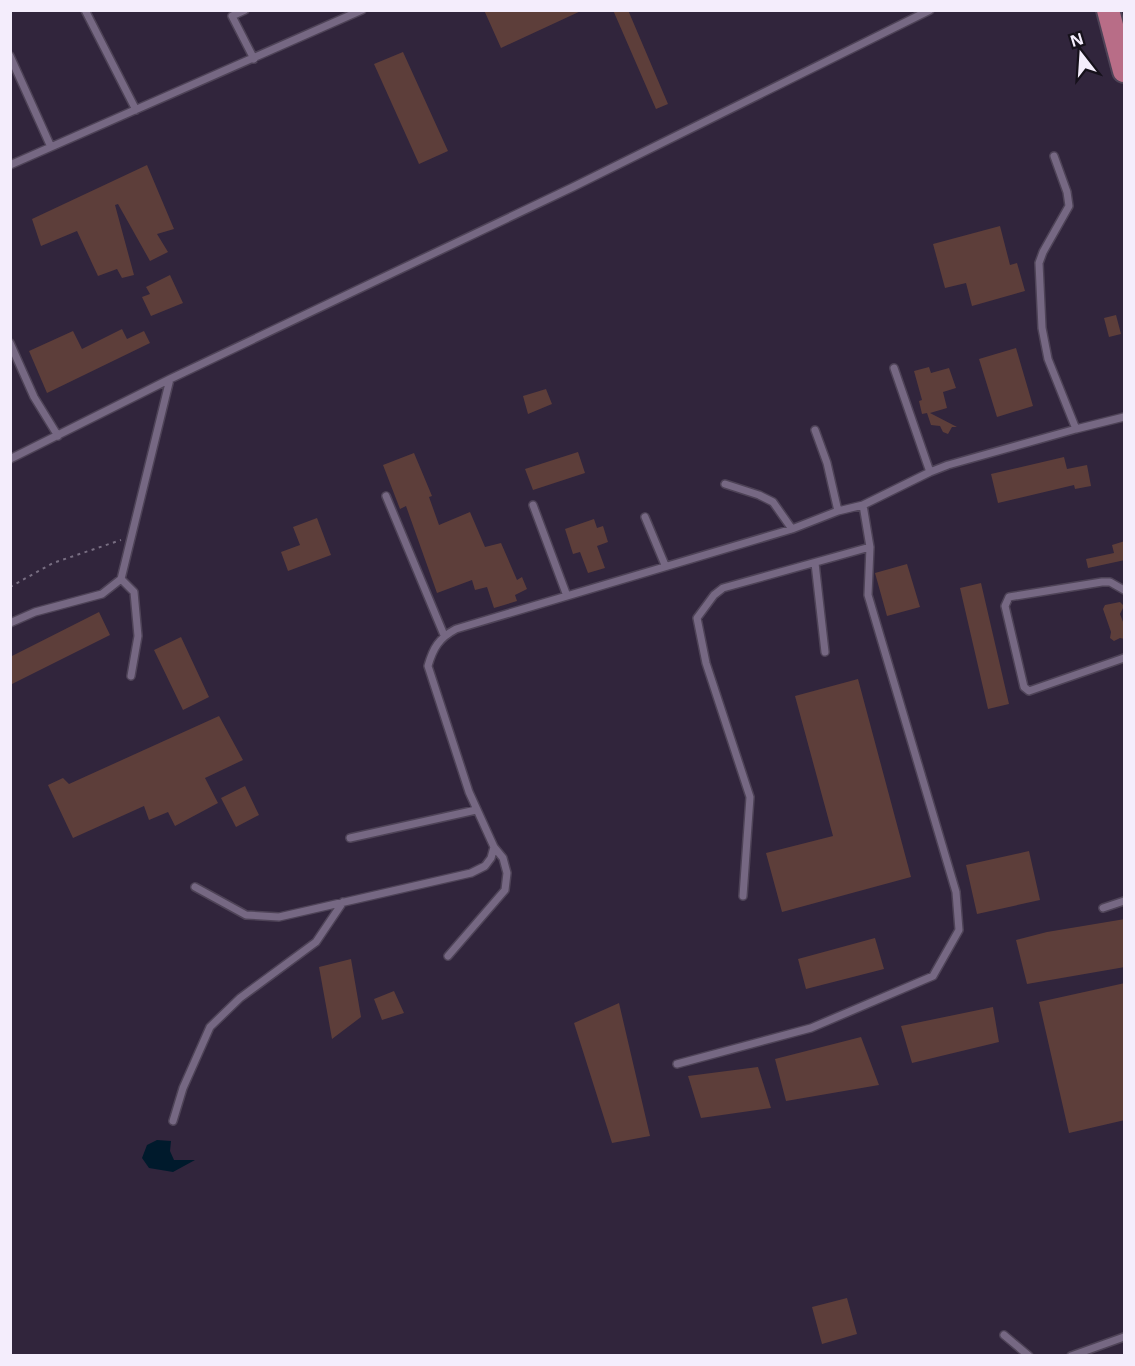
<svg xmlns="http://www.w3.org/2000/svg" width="1135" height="1366" viewBox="0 0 1135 1366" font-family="'Open Sans',sans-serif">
	<rect width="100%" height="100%" fill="#31253c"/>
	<!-- water -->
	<path fill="#001a2c" d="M157,1140L171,1141L170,1151L174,1160H195L173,1172L149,1168L142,1158L147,1145Z"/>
	<!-- building -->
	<path fill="#5d3e3a" d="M484,10H583L501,48Z
		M613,10H628L668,104L656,109Z
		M403,52L448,151L419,164L374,64Z
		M147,165L174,229L157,234L168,252L150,261L118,204L115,205L134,275L122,278L117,269L98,276L77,231L41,246L32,219Z
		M1000,226L1010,265L1017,263L1025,291L972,306L966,283L945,288L933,244Z
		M170,275L183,303L151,316L142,297L150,294L146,287Z
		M1116,315L1121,334L1109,337L1104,318Z
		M122,329L127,339L144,331L150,343L47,393L29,351L73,331L82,349Z
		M1016,348L1033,406L997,417L979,359Z
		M929,367L931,373L949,368L956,388L943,392L947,408L930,413L957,427H952L948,434L943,432L940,426L931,425L927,413L922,414L919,401L922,400L914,371Z
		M546,389L552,404L528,414L523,396Z
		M578,452L585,473L533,490L525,469Z
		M414,453L432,496L429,497L439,525L470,512L485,547L501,543L517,580L522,577L527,589L515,595L517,601L494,608L487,587L475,590L472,580L437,593L406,506L400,509L383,465Z
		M1064,457L1067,469L1087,465L1091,486L1075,489L1074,485L998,503L991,474Z
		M317,518L331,555L288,571L281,552L300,545L293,527Z
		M594,519L597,528L603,526L608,542L597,546L605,568L588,573L580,552L573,554L565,529Z
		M1125,541V560L1088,568L1086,559L1114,553L1112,545Z
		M907,564L920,607L887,616L875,573Z
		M981,583L1009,704L988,709L960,588Z
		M1120,602L1124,606L1120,614L1125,627V639L1120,638L1114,641L1110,638L1111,632L1103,609L1105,605Z
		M99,612L110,635L10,685V657Z
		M181,637L209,697L183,710L154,650Z
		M858,679L911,877L782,912L766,853L833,836L795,696Z
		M219,716L243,760L205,778L218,803L175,826L168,812L149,820L144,806L73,838L48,785L63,778L69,784Z
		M245,786L259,815L236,827L221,798Z
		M1029,851L1040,900L977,914L966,865Z
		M1125,919V967L1027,984L1016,940L1047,932Z
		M875,938L884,969L806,989L798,959Z
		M351,959L361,1017L332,1039L319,967Z
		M1125,983V1120L1069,1133L1039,1002Z
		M394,991L404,1013L382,1020L374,999Z
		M619,1003L650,1136L612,1143L574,1023Z
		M993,1007L999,1042L912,1063L901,1026Z
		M861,1037L879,1085L786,1101L775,1059Z
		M758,1067L771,1108L701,1118L688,1076Z
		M847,1298L857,1334L822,1344L812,1307Z"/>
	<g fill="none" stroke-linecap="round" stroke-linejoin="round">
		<defs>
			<path id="service" d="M85,10L136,110
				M245,10L232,16L254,59
				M10,56L51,147
				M1054,156L1067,192L1069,206L1043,252L1039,263L1042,328L1048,359L1076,429
				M10,165L362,10
				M10,343L34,397L58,436
				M894,368L930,472
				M815,430L827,463L838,511
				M10,459L170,379L573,187L930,10
				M725,484L759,495L773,502L792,529
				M386,496L444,635
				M533,505L567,596
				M645,517L665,565
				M815,563L825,652
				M121,579L134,592L138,636L131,676
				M1124,590L1110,582H1102L1009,597L1005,606L1024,687L1029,691L1124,658
				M10,623L35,612L102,594L121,579L170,379
				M350,838L476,810
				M195,887L246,915L279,917L471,873L485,866L491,858L494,847L469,792L428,666C433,648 439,638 456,629L792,529L838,511L863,505L930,472L948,465L1076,429L1124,417
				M743,896L750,797L706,663L697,618L714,595L723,588L870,547
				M1103,908L1124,901
				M448,956L505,890L507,873L503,858L494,847
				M677,1064L811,1028L933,976L959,930L956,892L868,595L870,547L863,505
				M173,1121L183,1088L210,1027L240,998L316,942L343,902
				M1004,1335L1029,1356
				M1071,1356L1124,1337"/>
			<path id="primary" d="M1108,10L1124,71"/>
		</defs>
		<!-- service casing -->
		<use href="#service" stroke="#4e4357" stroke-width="10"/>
		<!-- primary casing -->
		<use href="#primary" stroke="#4e4357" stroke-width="26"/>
		<!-- path -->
		<path stroke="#786e82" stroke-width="2" stroke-dasharray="3 4.5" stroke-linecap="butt" d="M10,587L53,563L121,540"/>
		<!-- service -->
		<use href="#service" stroke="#766883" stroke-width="7"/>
		<!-- primary -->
		<use href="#primary" stroke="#b86d87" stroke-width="22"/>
	</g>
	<!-- border -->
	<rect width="1135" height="1366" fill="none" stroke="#f4edfc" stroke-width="24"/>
	<!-- north arrow -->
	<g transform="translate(1081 54) rotate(343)" stroke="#16111b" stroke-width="4.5" paint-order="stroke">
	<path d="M0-4.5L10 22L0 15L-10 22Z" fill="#f4edfc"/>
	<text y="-9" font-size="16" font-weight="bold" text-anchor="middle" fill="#f4edfc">N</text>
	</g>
</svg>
